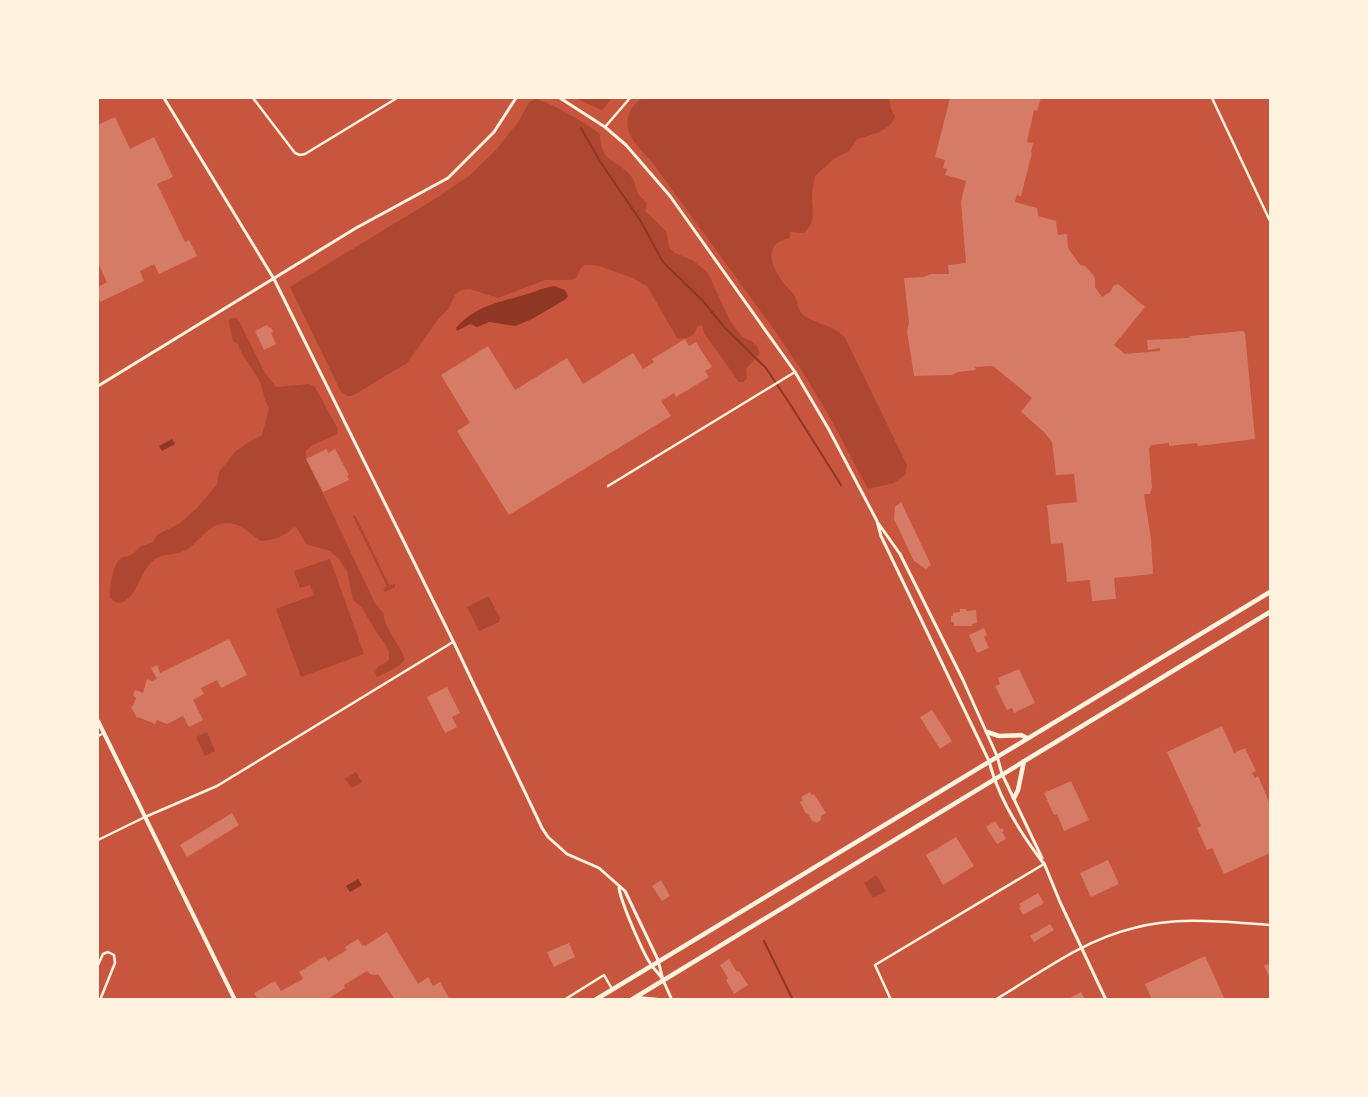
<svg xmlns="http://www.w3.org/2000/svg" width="1368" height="1097" viewBox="0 0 1368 1097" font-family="Roboto,sans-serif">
	<rect width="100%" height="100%" fill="#c8553d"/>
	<!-- green -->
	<path fill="#ae4732" d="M575,98H612L602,110Z
		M642,98H889L891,109L895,116C892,130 869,136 857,139L849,151L835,158L815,176C814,183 812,190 812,196C812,212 817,220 804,233L790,232V238C765,243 769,261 780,278C784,285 791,290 795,296C798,302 797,308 802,314C815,325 834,324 845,338L907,465L905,475L894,483L868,489L828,414L800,368L775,331L652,162C639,148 619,131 631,110C633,105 638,101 642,98Z
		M535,99C547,100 589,125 600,134C601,164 615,157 631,176C636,182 635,189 639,195C641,198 645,200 647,203L645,211L666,231L669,247L675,253L694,261L708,273L730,321L742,337L752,341L757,346L760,353L746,369L747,378L743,382H739L704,333L703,327L701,325L697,327C694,338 687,339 677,338L647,286L633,278L599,266L592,265H585L581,268L576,278L571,280H545L498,298L470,289L462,290L455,295L449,308L439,318L407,363L352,396H347L341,392L290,287L438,197L469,176L496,150L518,122L529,103Z
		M232,318H236L240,323L265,373L276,387L309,384L315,387L338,429L337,434L311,446L306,451V458L375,603L384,614C382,625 401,646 405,659C401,667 385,673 377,677L375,672L378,667L389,660V652L384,642L377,633L362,608L353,600L347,571L339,559L330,551L306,544L297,528L294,527C284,537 274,540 261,541C250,535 242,523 228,523C208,522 200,543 184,551C170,557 161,551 149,565C140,575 137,593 126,600C119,605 115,603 110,597C109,589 113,564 120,559C123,556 128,557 131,555C142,547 136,547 152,543L157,535L180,523L197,508L217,484L219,472L235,452L246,444L262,435L269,408C263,399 264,391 260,382C254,369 242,358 238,344L233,341L229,324V320Z
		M355,515L389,585L395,584V587L385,592L383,589L387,586L353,516Z
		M330,559L364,654L301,677L276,609L314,595L310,585L300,588L294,571Z
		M487,597H489L500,618L499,622L479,631L467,607Z
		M207,732L215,751L205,756L196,737Z
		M356,772L362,782L352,788L345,779Z
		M876,875L886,891L873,898L864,883Z"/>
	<!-- water -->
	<path fill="#8f3625" d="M554,286L565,290L568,296L566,299L532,319L515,326L489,322L477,327L470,324L457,331L456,328C472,309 494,303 517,297C530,294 541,288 554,286Z
		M172,439L175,444L162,451L159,446Z
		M358,879L362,885L350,892L346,886Z"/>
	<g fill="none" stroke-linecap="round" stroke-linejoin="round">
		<!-- stream -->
		<path stroke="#8f3625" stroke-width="2" d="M581,128L601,163L640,220L663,262L702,300L725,328L766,368L790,404L841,485
			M764,941L793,1000"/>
	</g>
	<!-- building -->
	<path fill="#d67c66" d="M950,98H1041L1037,111L1034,110L1027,142L1033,143L1031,152L1032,153L1021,196H1019L1017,194L1015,202L1037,208L1038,216L1056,221L1058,235L1067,234L1068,248L1080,265L1085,266L1092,273L1095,278V287L1102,297L1111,291L1113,286L1118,284L1145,307L1114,345L1125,354L1160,351V348L1148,350L1147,340L1189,338L1190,336L1243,331L1245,333L1255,439L1198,446L1197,443L1169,446V443L1151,445L1149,449L1152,488L1150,494H1144L1151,539L1153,574L1114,578L1116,599L1092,601L1090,580L1067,582L1063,543L1051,544L1047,505L1077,502L1074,474L1056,475L1052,442L1044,432L1021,412L1032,398L993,366L975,367L976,370L958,372L952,375L914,376L907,331L909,323L904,278L923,277L931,274H949L948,265L966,263L961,202L966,181L945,175L947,169L943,168L945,160L935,157Z
		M115,117L130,149L154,137L173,177L157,184L185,242L189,240L197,256L159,274L154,264L140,271L144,281L100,302L98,296V287L107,282L98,263V125Z
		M267,325L269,328L271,327L273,332L271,333L276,344L264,350L255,331Z
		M685,339L689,346L696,342L712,367L705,371L709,377L676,397L674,393L661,401L671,416L509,515L457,431L470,423L441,375L488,346L515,390L567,358L583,384L633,353L643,369L654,362L652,359Z
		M327,449L328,453L335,449L349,475L347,476L349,480L323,492L306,459Z
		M901,502L931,565L926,569L914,561L894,519L895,507Z
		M960,609H966L967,611L976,610L977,623L972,624V626H954V622H951V616H953V613L960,612Z
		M984,628L987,635L984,637L989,648L977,653L969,635Z
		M229,639L247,675L221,688L217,680L201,688L204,694L193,700L203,720L189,727L183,716L167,724L157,720L155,724L138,717L137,718L131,707L133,706L136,698L133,695L135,690L143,693L147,679L152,681L157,679L151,668L157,665L160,673Z
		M1019,669L1035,703L1014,713L1012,708L1007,710L995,686L1000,684L998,678Z
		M447,687L460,713L452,717L457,727L445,733L427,697Z
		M932,710L952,741L940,749L920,717Z
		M1222,726L1234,753L1245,748L1256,771L1252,773L1255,778L1258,776L1270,804V853L1224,874L1212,848L1207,850L1197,828L1201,826L1167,752Z
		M1071,781L1089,820L1064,831L1057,814L1054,815L1044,793Z
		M810,792L812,795L814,794L826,813L821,816V820L816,823L814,821L813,822L807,813L806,814L800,802L803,800L801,797Z
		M232,813L239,825L187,857L180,845Z
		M995,821L1000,829L1002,828L1004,831L1002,832L1006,839L997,844L986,827Z
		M956,837L974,866L943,885L926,855Z
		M1108,860L1119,884L1091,897L1080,873Z
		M661,880L670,896L662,901L652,886Z
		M1038,893L1044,903L1023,915L1019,908L1021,907L1019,904Z
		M1050,924L1054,930L1034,942L1030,936Z
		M387,932L418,984L428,977L433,986L440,982L450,1000H391L394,998L378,974L375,975L370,974L367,971L344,985L345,988L326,1000L322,998L320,1000H258L254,993L275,981L281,991L303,979L299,972L325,956L328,961L347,950L345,947L358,939L362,946L363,945L365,946Z
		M569,943L575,957L554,967L547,952Z
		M1205,956L1225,1000H1152L1145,984Z
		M729,959L737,972L739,971L748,985L734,994L726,980L728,978L720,965Z
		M1270,963V978L1264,966Z
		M1081,992L1085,1000H1066Z"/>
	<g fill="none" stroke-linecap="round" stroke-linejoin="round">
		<!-- minor -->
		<path stroke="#fff3e0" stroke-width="2.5" d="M253,98L295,153L300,155L305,154L397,98
			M1212,98L1270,221
			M605,127L630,98
			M608,486L795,372
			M98,736L104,733
			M98,840L145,817L217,786L453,642
			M98,965L103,954L108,952L114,955L115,963L100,1000
			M564,1000L604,975L612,989
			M891,1000L875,965L1044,864
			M995,1000C1040,973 1083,940 1134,928C1179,916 1225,922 1270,925"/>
		<!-- tertiary -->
		<path stroke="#fff3e0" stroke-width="3" d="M164,98L274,279L455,645L542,828L548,837L567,854L599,868L625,891L658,960L663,980L672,1000
			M560,98L605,127L626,145L670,196L795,372L828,428L877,521L881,536L989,761C998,797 1021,834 1044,864
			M98,386L356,228L448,178L494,132L516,98
			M878,523L900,554L963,680L997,756L1002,774L1042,858
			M1044,863L1060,902L1106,1000
			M619,888C621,902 643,954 652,966C655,970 659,974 662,978"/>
		<!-- secondary -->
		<path stroke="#fff3e0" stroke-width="4" d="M98,721L235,1000"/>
		<!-- primary -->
		<path stroke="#fff3e0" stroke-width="4.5" d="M987,732L999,736L1021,735L1027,738
			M1014,798L1018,790L1024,761
			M635,998L657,1000
			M595,1000L1270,592
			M631,1000L1270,612"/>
	</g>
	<!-- border -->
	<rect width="1368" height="1097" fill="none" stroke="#fff3e0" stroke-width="198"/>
</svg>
